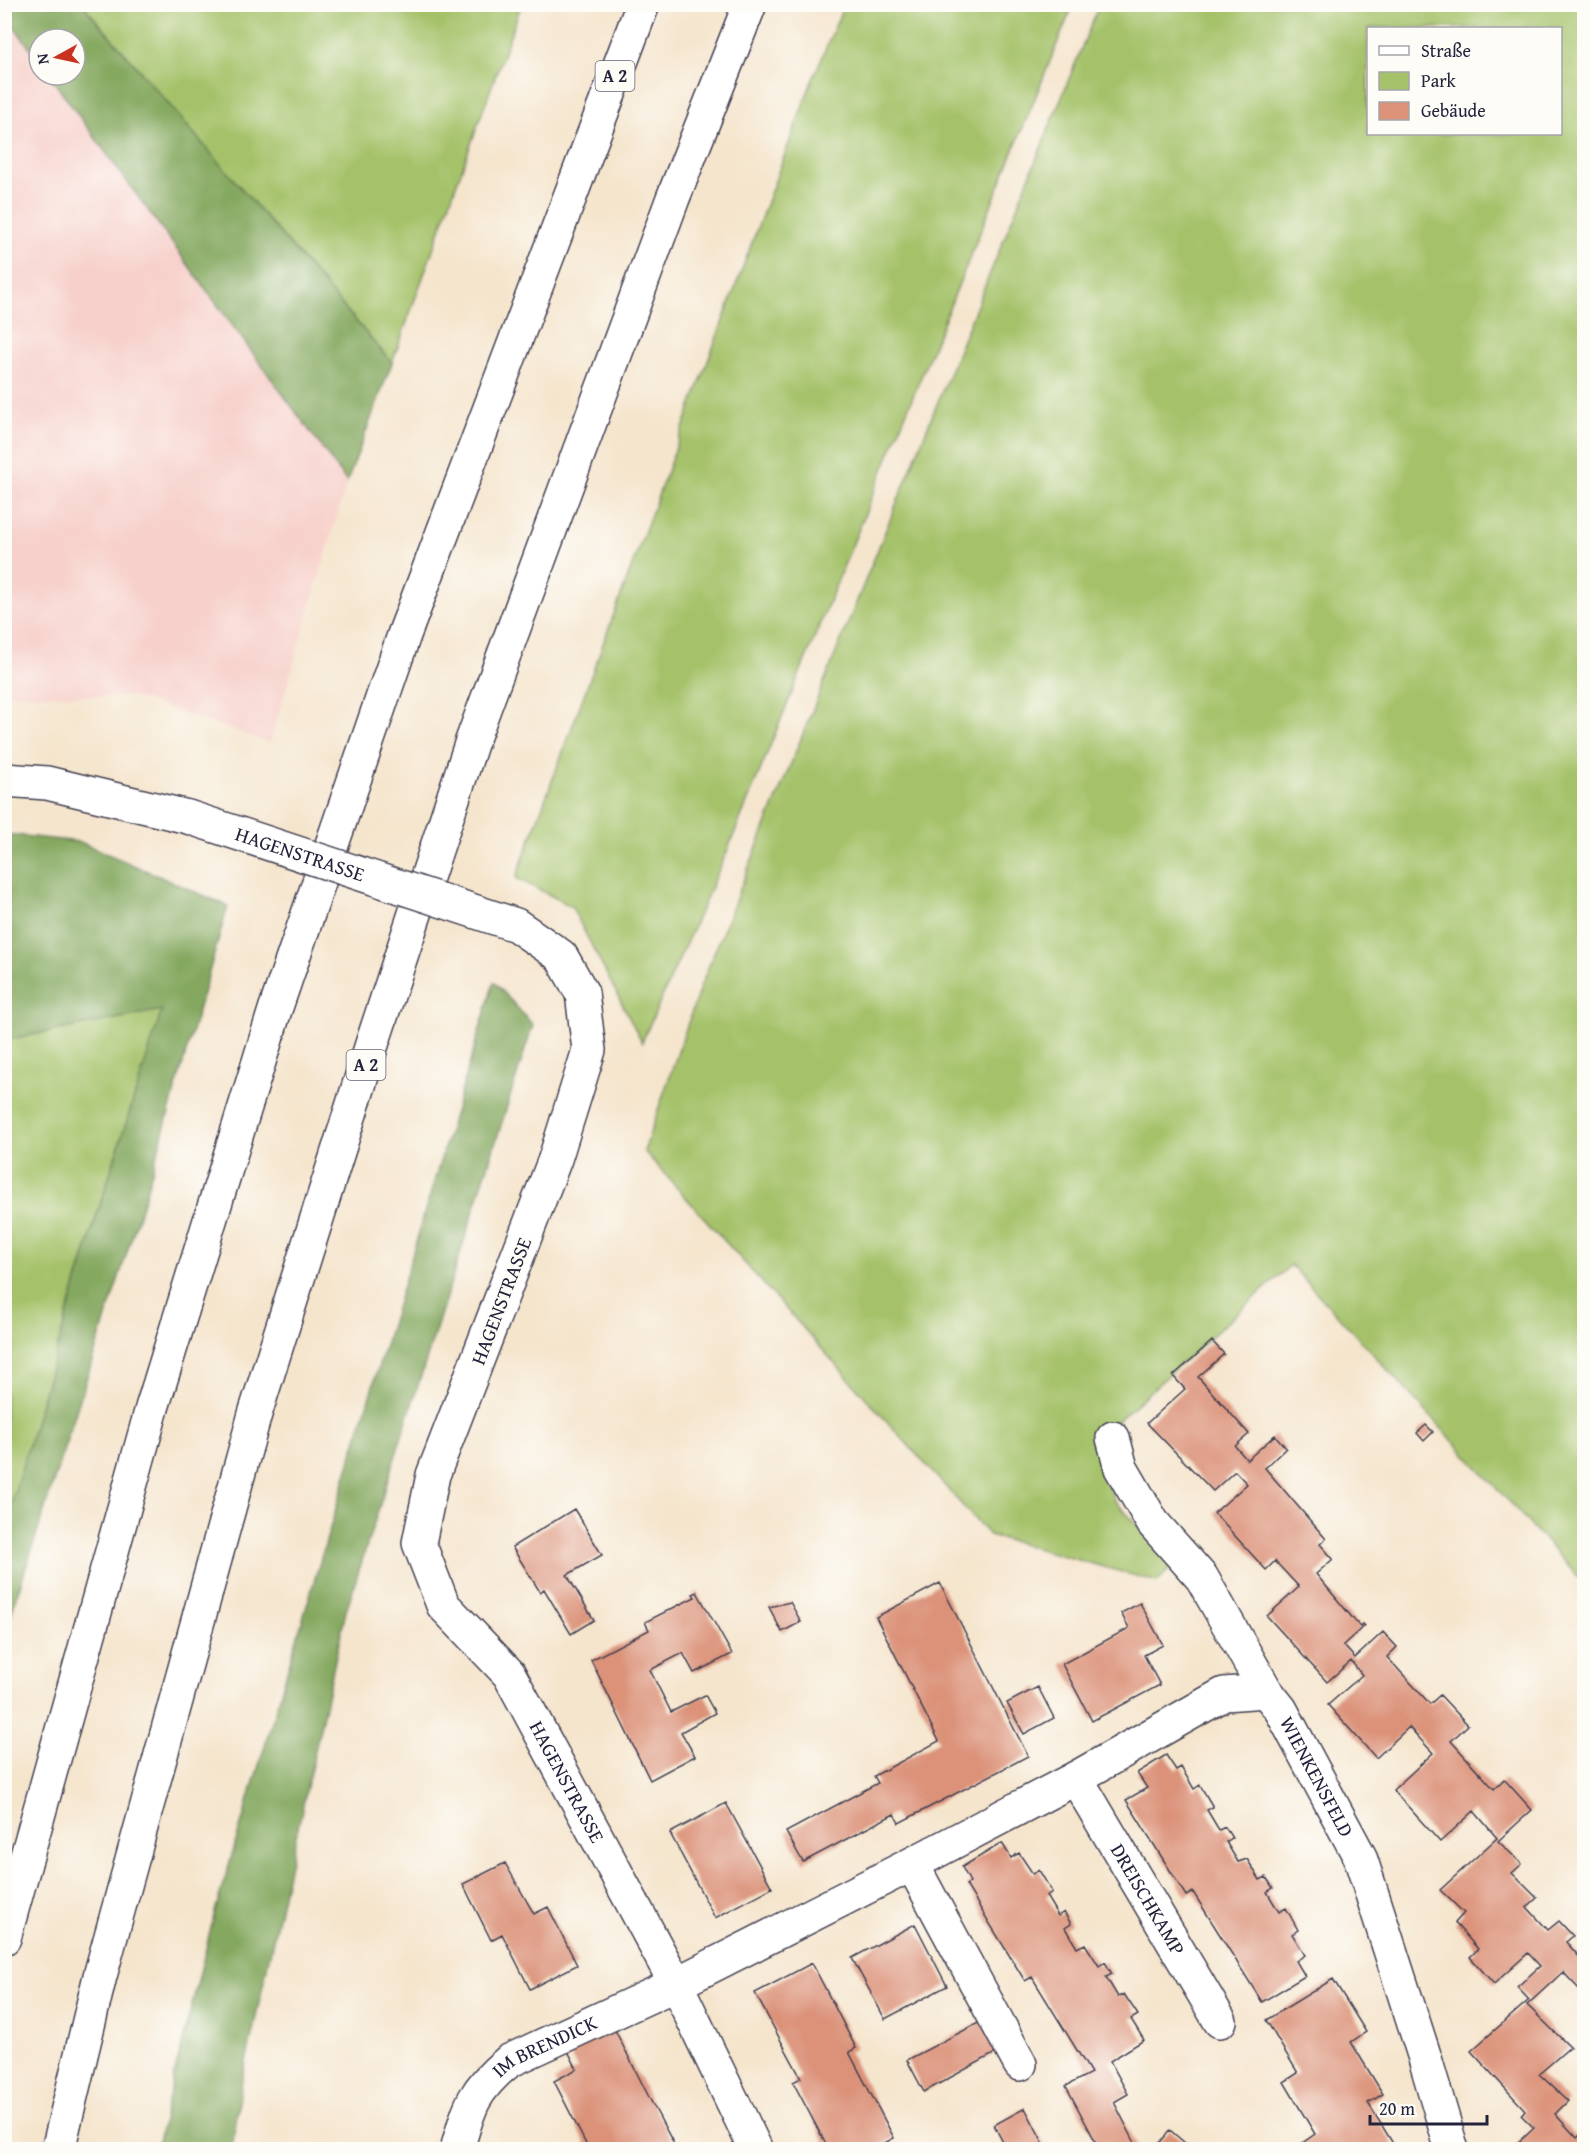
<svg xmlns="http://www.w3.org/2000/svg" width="1589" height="2154" viewBox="0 0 1589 2154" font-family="'Gentium Book Plus',serif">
	<rect width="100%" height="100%" fill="#fdfcf7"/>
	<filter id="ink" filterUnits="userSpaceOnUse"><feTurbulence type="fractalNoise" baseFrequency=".0167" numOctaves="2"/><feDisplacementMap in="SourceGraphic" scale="12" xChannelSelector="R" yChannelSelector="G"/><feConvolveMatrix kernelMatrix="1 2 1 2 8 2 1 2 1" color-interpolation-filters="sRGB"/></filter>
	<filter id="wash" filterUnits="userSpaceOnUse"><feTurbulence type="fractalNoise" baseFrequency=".008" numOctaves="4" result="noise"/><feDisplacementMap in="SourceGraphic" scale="24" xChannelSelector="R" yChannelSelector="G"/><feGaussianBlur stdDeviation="1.35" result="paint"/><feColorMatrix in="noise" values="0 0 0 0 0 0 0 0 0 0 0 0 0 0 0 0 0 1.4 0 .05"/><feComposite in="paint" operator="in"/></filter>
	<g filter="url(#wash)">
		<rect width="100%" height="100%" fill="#f5e5cd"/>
		<!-- built -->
		<path fill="#f7d0cb" d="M4,14L39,61V75H49L347,482L270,743L136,697L5,694Z"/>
		<!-- green -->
		<path fill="#a5c26a" stroke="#647252" stroke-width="1.5" fill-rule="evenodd" d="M83,5H521L392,363Z
			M844,5H1073L726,854L642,1042L571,906L516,878L812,81Z
			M1099,5H1584V1583L1291,1265L1095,1441L1114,1500L1174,1565L1157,1582L989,1535L644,1151L701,985ZM1368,28H1560V134H1368Z
			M163,1009L94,1224L5,1525V1040Z"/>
		<!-- forest -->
		<path fill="#84a85e" stroke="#53654c" stroke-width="1.5" d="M4,5H83L392,363L347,482L49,75H75V39H39V61L5,14Z
			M5,834L80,842L228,906L145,1196L5,1633V1525L94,1224L162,1010L5,1040Z
			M494,982L533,1025L346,1611L242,2080L232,2149H156L216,1908Z"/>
		<g id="blocks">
			<!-- building -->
			<path fill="#db9279" d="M1212,1341L1224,1354L1198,1377L1249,1434L1235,1446L1247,1460L1275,1435L1286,1448L1265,1468L1326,1539L1320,1544L1333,1559L1316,1574L1360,1627L1362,1624L1364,1626L1343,1645L1355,1658L1383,1632L1397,1647L1387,1657L1430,1704L1440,1695L1468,1725L1451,1741L1494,1789L1504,1779L1532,1810L1498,1841L1522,1864L1512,1873L1537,1898L1527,1907L1548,1930L1559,1921L1573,1936L1566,1942L1584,1962V1987L1580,1990L1563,1972L1527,2005L1570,2047L1539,2074L1568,2101L1555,2114L1577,2138L1580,2135L1584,2140V2150H1511L1534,2128L1521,2115L1525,2110L1471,2051L1529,2000L1517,1987L1540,1966L1528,1953L1494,1984L1470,1957L1478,1949L1455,1923L1464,1913L1440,1890L1497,1838L1474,1811L1440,1842L1393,1790L1433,1753L1409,1727L1376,1758L1328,1705L1362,1675L1351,1661L1327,1682L1267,1616L1299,1587L1275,1561L1266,1570L1214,1513L1247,1484L1235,1471L1213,1491L1147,1423L1185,1389L1173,1376Z
				M1426,1425L1433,1432L1424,1441L1417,1433Z
				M574,1509L602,1555L567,1575L594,1620L571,1634L544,1589L540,1592L512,1547Z
				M940,1583L1028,1756L899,1823L894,1814L803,1862L786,1832L878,1783L874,1776L939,1741L876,1617Z
				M697,1592L732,1654L694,1673L683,1653L650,1670L671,1712L705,1695L715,1713L681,1732L695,1756L650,1780L591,1660L649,1630L645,1622L695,1597L693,1594Z
				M790,1602L801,1622L782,1632L769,1607Z
				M1140,1603L1163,1645L1144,1655L1160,1685L1092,1721L1062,1664L1129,1628L1121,1613Z
				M1038,1687L1054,1718L1024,1734L1007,1703Z
				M1166,1755L1176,1770L1181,1767L1194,1789L1200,1785L1213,1807L1207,1810L1219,1830L1225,1827L1232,1838L1226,1842L1238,1862L1247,1859L1260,1880L1266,1877L1273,1888L1267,1892L1279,1912L1286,1908L1298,1930L1292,1934L1305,1955L1296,1961L1305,1976L1262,2002L1193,1892L1186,1896L1126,1800L1147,1788L1137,1773Z
				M726,1803L772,1888L715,1918L670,1833Z
				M1002,1843L1011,1858L1019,1853L1033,1874L1039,1870L1052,1892L1046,1896L1058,1916L1064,1912L1071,1924L1065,1928L1077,1948L1085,1944L1099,1966L1105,1962L1112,1974L1106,1977L1118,1997L1124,1994L1138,2015L1131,2019L1144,2040L1110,2061L1128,2094L1114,2102L1137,2147L1133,2150H1100L1066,2086L1091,2073L1032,1977L1025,1981L966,1885L970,1882L962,1867Z
				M505,1863L534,1914L548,1907L577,1965L530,1989L502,1934L491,1940L463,1884Z
				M915,1924L947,1986L885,2019L852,1958Z
				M812,1963L856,2048L849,2052L894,2138L872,2150H829L793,2082L801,2078L755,1993Z
				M1333,1979L1366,2032L1351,2042L1383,2094L1368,2103L1397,2150H1305L1301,2144L1315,2134L1284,2082L1298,2073L1266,2020Z
				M986,2019L1001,2050L924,2092L907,2060Z
				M613,2026L652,2103L677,2150H589L554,2081L577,2069L567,2049Z
				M1025,2108L1047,2150H1007L994,2125Z
				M1170,2130L1193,2150H1154Z"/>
		</g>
	</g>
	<g filter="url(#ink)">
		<use href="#blocks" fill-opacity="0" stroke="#423f51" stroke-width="1.5"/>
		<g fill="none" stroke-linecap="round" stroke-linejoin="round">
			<defs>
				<g id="minor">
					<path d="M4,780L47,783L188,817"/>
					<path id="s1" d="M582,993L589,1050L555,1159L433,1475L419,1543L443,1605L509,1674L676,1984L756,2150"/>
					<path id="s2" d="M1113,1438L1121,1468L1153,1523L1202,1578L1266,1691L1281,1710L1360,1857L1424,2055L1452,2150"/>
					<path id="s3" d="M1076,1778L1220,2021"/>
					<path d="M912,1864L1020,2064"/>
					<path id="s4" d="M457,2150C469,2107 473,2090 509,2061L676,1984L912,1864L1076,1778L1224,1694L1266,1691"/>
				</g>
				<path id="highway" d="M4,1938L152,1408L275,1010L404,635L643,4
					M58,2150L100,1976L255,1414L373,1041L472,741L673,198L750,4"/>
			</defs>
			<!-- minor casing -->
			<use href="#minor" stroke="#423f51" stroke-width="36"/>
			<!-- highway casing -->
			<use href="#highway" stroke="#423f51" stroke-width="36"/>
			<!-- minor -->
			<use href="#minor" stroke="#fff" stroke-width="33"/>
			<!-- highway -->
			<use href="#highway" stroke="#fff" stroke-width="33"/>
			<defs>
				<g id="minor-bridge">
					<path id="s5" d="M188,817L516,925L561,956L582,993"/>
				</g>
			</defs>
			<!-- minor-bridge casing -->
			<use href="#minor-bridge" stroke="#423f51" stroke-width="36" stroke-linecap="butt"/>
			<!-- minor-bridge -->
			<use href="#minor-bridge" stroke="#fff" stroke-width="33"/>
		</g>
	</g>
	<g text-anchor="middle" stroke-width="4.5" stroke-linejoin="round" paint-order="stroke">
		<!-- shield labels -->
		<g fill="#fdfcf7" stroke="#646373" stroke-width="1.5">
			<rect x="595.5" y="61" width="39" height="30" rx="4.5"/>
			<rect x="346.5" y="1050" width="39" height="30" rx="4.5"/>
		</g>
		<g font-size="18" font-weight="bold" fill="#22223b">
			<text x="615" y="82">A 2</text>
			<text x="366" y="1071">A 2</text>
		</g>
		<!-- street labels -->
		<g font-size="20" fill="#22223b" stroke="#fdfcf7">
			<text dy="7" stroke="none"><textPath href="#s5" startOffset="118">HAGENSTRASSE</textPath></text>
			<text transform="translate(501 1301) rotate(-69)" y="7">HAGENSTRASSE</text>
			<text dy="7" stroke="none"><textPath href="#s2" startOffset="398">WIENKENSFELD</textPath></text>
			<text dy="7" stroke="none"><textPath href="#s1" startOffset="864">HAGENSTRASSE</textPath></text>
			<text dy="7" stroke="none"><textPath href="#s3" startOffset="141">DREISCHKAMP</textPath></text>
			<text dy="7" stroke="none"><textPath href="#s4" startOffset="144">IM BRENDICK</textPath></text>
		</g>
	</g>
	<!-- margin -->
	<rect width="1589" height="2154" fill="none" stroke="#fdfcf7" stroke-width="24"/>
	<!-- legend -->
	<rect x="1367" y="27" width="195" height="108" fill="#fdfcf7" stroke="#a5a5ac" stroke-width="1.5"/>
	<rect x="1379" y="46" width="30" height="9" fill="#ffffff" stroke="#a5a5ac" stroke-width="1.5"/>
	<text x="1421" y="57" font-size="18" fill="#22223b">Straße</text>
	<rect x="1379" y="72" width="30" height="18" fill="#a5c26a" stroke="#a5a5ac" stroke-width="1.5"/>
	<text x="1421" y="87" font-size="18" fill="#22223b">Park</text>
	<rect x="1379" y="102" width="30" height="18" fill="#db9279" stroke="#a5a5ac" stroke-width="1.5"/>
	<text x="1421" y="117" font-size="18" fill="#22223b">Gebäude</text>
	<!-- north arrow -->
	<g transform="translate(57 57) rotate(262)"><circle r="28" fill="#fdfcf7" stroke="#a5a5ac" stroke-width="1.5"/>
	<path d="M0-4.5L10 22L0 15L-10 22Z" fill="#c8321e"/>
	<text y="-9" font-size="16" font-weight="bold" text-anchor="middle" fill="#22223b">N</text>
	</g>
	<!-- scale -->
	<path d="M1370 2115v9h117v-9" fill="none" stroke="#22223b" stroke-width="3"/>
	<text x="1379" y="2115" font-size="18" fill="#22223b" stroke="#fdfcf7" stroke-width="4.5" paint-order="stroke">20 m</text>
</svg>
